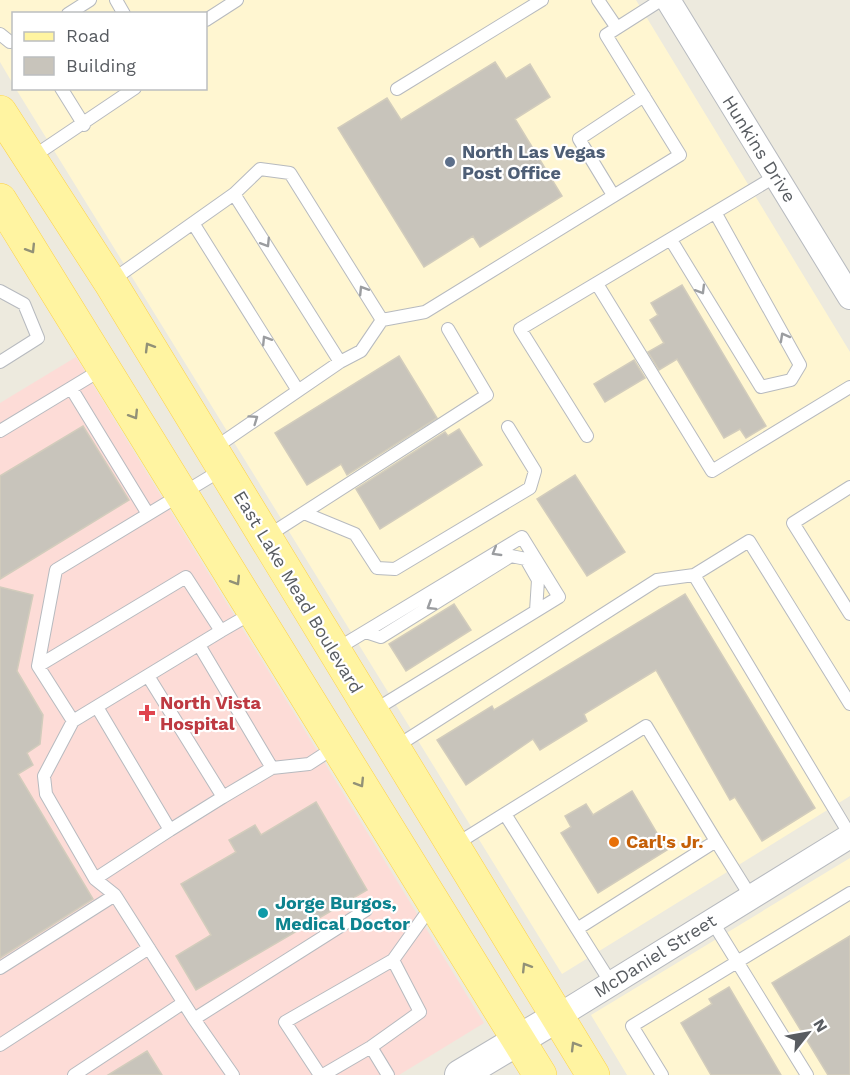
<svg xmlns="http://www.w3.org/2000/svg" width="850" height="1075" viewBox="0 0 850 1075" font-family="'Work Sans',sans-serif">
	<rect width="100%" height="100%" fill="#edeade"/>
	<!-- commercial -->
	<path fill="#fff6d1" d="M0,0H636L850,352V796L562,974L16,89L206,88V14H14L13,84L0,62Z
		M850,858V1075H627L591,1015Z"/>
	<!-- medical -->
	<path fill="#fddcd7" d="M76,357L484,1023L399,1075H0V403Z"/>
	<!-- building -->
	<path fill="#c8c4bb" stroke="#d2ccbc" stroke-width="1.5" d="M495,62L506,79L530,64L550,97L515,119L562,196L480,247L473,236L424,267L338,128L387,98L401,120Z
		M682,285L766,426L746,438L740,429L724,438L677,359L659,370L648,352L664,343L650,320L658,315L651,303Z
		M399,356L437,418L347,475L341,464L307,485L275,433Z
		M634,360L645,378L605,402L594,384Z
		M83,426L129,500L0,579V476Z
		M459,429L482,465L380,529L356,489L445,432L448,436Z
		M575,475L625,552L587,576L537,499Z
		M0,587L33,595L17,671L43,715L40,744L27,753L33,765L18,774L93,899L0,958Z
		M685,594L815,808L762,841L735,797L730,800L656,670L584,714L587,721L540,750L533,739L466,785L437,740L492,706L494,710Z
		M454,604L471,630L406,671L389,644Z
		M632,791L667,850L598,893L561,833L571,827L565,816L586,804L593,815Z
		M316,802L367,890L196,990L176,956L211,935L181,884L236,852L229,840L255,825L261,835Z
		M850,936V1075H828L772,983Z
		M729,987L781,1075H711L681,1023L712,1004L709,999Z
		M147,1051L162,1075H108Z"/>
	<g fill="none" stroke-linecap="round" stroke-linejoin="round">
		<defs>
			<path id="service" d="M116,0L124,14
				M598,0L617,28
				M68,14L90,0
				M206,20L237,0
				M0,34L10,42L14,41
				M61,88L84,125
				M397,89L542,0
				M31,158L135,88
				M613,195L579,139L644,96
				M193,223L297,389
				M671,240L761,387L791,380L800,365L716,214
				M111,281L234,194L260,169L290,173L382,320L361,351L340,362L234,194
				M597,284L712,471L850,387
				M0,291L24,304L38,338L0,362
				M382,320L425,312L680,155L606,35L661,0
				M71,388L148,514
				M0,431L104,368
				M587,436L520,329L776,176
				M213,449L340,362
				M850,487L793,523L850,614
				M304,513L355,534L377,568L395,569L530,488L535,471L508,427
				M266,537L487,395L448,329
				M186,577L221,631L73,721L38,666Z
				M221,631L254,612
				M366,632L381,637L511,556L526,559L538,580L536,611
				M335,650L522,537L559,597L373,711
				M38,666L56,570L223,469
				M148,676L223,797L272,768L199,645
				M850,704L749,541L694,575L850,835
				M97,707L170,830L223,797
				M73,721L44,776L46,794L95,879L115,895
				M394,748L657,580L694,575
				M272,768L309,764L335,747
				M716,841L751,897
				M453,846L646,726L716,841L577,929L505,814
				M95,879L170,830
				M712,921L807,1075
				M577,929L611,983
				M393,960L433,904
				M0,968L115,895L194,1019
				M0,1045L149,948
				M371,1047L388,1075
				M74,1075L183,1003
				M233,1075L194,1019L366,910
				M320,1075L285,1022L393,960L420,1012L371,1047L323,1075
				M662,1075L632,1026L850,893"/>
			<path id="minor" d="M668,0L850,297
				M557,1017L850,836"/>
			<path id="tertiary" d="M460,1075L557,1017"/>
			<path id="primary" d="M0,112L110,282L593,1075
				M0,200L540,1075"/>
		</defs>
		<!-- service casing -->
		<use href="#service" stroke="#b7babf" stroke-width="14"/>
		<!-- minor casing -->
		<use href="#minor" stroke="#b7babf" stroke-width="26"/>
		<!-- tertiary casing -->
		<use href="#tertiary" stroke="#b7babf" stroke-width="32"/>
		<!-- primary casing -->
		<use href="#primary" stroke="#fed246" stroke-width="34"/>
		<!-- service -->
		<use href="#service" stroke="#fff" stroke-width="12"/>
		<!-- minor -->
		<use href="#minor" stroke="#fff" stroke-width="24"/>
		<!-- tertiary -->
		<use href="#tertiary" stroke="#fff" stroke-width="30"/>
		<!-- primary -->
		<use href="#primary" stroke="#fff4a1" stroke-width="33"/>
	</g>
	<!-- one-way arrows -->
	<defs><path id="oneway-chevron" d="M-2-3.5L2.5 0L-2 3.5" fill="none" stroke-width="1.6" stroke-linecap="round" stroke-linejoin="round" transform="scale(1.5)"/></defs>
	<g stroke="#9b9da0">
		<use href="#oneway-chevron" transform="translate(266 243) rotate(58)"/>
		<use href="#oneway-chevron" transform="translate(363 290) rotate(-122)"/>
		<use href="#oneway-chevron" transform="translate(701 290) rotate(59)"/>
		<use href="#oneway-chevron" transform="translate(784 337) rotate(-119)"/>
		<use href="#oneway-chevron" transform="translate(266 340) rotate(-122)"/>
		<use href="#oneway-chevron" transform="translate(254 419) rotate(-35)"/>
		<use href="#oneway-chevron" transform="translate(496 552) rotate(149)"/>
		<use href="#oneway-chevron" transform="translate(431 606) rotate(148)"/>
	</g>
	<g stroke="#929177">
		<use href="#oneway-chevron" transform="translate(31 249) rotate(58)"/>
		<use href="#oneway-chevron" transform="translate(149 347) rotate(-121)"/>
		<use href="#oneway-chevron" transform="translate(134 415) rotate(58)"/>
		<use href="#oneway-chevron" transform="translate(236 581) rotate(58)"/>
		<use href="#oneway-chevron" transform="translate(360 783) rotate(58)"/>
		<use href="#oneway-chevron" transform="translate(526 967) rotate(-122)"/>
		<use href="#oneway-chevron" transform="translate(575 1046) rotate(-121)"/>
	</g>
	<!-- markers -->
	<circle fill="#5c6f8a" stroke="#fff" stroke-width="2" cx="450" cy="162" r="6"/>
	<path fill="#e0444e" stroke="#fff" stroke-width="2" d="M144 704h6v6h6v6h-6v6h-6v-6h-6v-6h6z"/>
	<circle fill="#e8710a" stroke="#fff" stroke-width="2" cx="614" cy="842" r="6"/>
	<circle fill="#0f9aa8" stroke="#fff" stroke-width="2" cx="263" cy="913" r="6"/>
	<g text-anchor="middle" stroke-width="4.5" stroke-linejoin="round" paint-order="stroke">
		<!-- street labels -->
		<g font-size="18" fill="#585c61" stroke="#fff">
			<text transform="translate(759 149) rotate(58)" y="6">Hunkins Drive</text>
			<text transform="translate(298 592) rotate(59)" y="6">East Lake Mead Boulevard</text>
			<text transform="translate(655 956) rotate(-32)" y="6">McDaniel Street</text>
		</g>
		<!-- service labels -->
		<g font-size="18" font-weight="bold" fill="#4e5e75" stroke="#fff" text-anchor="start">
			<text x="462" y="158">North Las Vegas<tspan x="462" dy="21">Post Office</tspan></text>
		</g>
		<!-- health labels -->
		<g font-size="18" font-weight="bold" fill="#be3a42" stroke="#fff" text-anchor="start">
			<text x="160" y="709">North Vista<tspan x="160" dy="21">Hospital</tspan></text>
		</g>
		<!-- food labels -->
		<g font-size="18" font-weight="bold" fill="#c56008" stroke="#fff" text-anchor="start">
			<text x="626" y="848">Carl's Jr.</text>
		</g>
		<!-- culture labels -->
		<g font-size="18" font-weight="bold" fill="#0d838f" stroke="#fff" text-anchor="start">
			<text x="275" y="909">Jorge Burgos,<tspan x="275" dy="21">Medical Doctor</tspan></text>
		</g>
	</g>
	<!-- legend -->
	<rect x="12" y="12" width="195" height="78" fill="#ffffff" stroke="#bcbec0" stroke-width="1.5"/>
	<rect x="24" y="32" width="30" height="9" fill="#fff4a1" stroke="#bcbec0" stroke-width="1.5"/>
	<text x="66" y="42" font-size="18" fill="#585c61">Road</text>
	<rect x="24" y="57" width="30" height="18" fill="#c8c4bb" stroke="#bcbec0" stroke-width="1.5"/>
	<text x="66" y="72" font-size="18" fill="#585c61">Building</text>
	<!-- north arrow -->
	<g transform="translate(808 1033) rotate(59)" stroke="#ffffff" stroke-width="4.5" paint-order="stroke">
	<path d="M0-4.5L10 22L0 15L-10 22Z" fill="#585c61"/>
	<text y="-9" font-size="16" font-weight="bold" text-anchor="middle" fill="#585c61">N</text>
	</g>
</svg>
